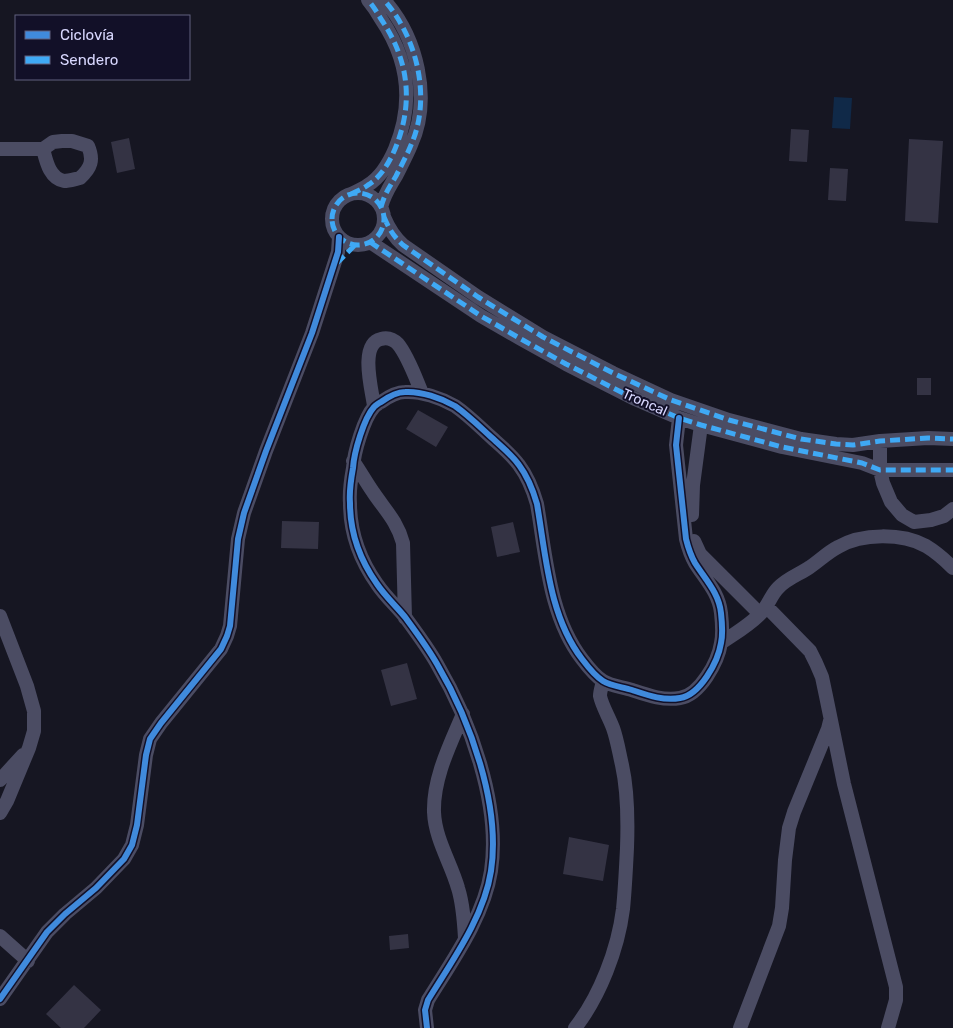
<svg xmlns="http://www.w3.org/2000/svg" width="953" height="1028" viewBox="0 0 953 1028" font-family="Rubik,sans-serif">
	<rect width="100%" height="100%" fill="#161622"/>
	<!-- water -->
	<path fill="#102948" d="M834,97L852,98L850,129L832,128Z"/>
	<!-- building -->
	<path fill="#343344" d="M791,129L809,130L807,162L789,161Z
		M129,138L135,169L117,173L111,142Z
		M909,139L943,141L938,223L905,221Z
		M830,168L848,169L846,201L828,200Z
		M917,378H931V395H917Z
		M418,410L448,427L436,447L406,429Z
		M282,521L319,522L318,549L281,548Z
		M513,522L520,552L497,557L491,527Z
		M407,663L417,699L391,706L381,670Z
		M569,837L609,845L603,881L563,874Z
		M408,934L409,948L390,950L389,936Z
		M74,985L101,1010L84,1028H61L46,1014Z"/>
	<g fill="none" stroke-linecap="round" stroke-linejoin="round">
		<!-- minor -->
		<path stroke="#4b4c63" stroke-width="14" d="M0,149H43L53,142L62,141H72L88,146C94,160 91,168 80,178C75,179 69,181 64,181C49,178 46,160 43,149
			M332 219a26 26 0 1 1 52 0a26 26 0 1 1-52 0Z
			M351,194C357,191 363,189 368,185C381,177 389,163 395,149C414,103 409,60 381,19C377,12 373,6 368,0
			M381,207C385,193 389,188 396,176C401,166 407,155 411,145C432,98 417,37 384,0
			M384,217C389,229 394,237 403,245L478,297L543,337L613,373L671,400L729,420L801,439L836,444L853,445L880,441L928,438L953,439
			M370,242L481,316L521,339L566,364L633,398L679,418L701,425L782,447L862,463L880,470H953
			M374,406C372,390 359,344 381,339C388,337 393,339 398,344C408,356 416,379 422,393
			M880,441V470L883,483L891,502L902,515L914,522L931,520L944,516L953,509
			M353,461C360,471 366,482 373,492C385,510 397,521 403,543L405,618
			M692,515L693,485L701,425
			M694,541L700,554L760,614
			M767,607L810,651L816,663L822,677L826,696L844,784L896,987V1000L888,1028
			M0,616L27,686L34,711V731L29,748L7,801L0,813
			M721,643C734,634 750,625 761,613C768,606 771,595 778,588C787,578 800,574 810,567C819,561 828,552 838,547C862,533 902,533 926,546C936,552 945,560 953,568
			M463,714C450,745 433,778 434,812C435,839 451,863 458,888C463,904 464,921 465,938
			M0,780L23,755
			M0,936L28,961
			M0,999L47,932L65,914L96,888L124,859L132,845L137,825L146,755L150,739L161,723L221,649L227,636L230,626L238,539L244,513L266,451L312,333L338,252L339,237
			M427,1028L425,1010L428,1000C452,961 484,917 491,871C501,805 470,720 437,664C428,648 416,632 405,617C396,606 385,596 377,584C360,560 350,532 350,503C349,491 351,479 353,468C354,452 364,418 374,407C375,406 380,402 381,402C388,397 396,392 405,392C421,391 441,398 455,406C468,415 480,427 491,437C501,446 512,455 519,465C528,477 533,490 537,504C546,556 549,616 582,659C588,667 595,676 603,681C611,686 623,687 632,690C647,695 663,701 680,698C700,695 718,662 721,643C723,634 722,622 721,613C719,593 705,579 695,563C691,556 688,547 686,539L676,445L679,418
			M575,1028C600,996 618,949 623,909C625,889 626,868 627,848C628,821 628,792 622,765C619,752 617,739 613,728C609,717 602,706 600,696C600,691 602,686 603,681
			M740,1028L779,926L782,908L785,860L789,828L794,812L828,729L830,721"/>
		<!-- quiet -->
		<path stroke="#3fa9f5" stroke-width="5" stroke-dasharray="10 5" stroke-linecap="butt" d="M332 219a26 26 0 1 1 52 0a26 26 0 1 1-52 0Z
			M351,194C357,191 363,189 368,185C381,177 389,163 395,149C414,103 409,60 381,19C377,12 373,6 368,0
			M381,207C385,193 389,188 396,176C401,166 407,155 411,145C432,98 417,37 384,0
			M384,217C389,229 394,237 403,245L478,297L543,337L613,373L671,400L729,420L801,439L836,444L853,445L880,441L928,438L953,439
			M370,242L481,316L521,339L566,364L633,398L679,418L701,425L782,447L862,463L880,470H953
			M337,263L355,245"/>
		<defs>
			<path id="cycleway" d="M0,999L47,932L65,914L96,888L124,859L132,845L137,825L146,755L150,739L161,723L221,649L227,636L230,626L238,539L244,513L266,451L312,333L338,252L339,237
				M427,1028L425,1010L428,1000C452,961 484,917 491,871C501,805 470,720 437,664C428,648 416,632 405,617C396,606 385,596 377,584C360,560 350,532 350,503C349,491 351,479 353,468C354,452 364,418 374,407C375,406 380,402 381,402C388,397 396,392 405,392C421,391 441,398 455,406C468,415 480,427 491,437C501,446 512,455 519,465C528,477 533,490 537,504C546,556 549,616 582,659C588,667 595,676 603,681C611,686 623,687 632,690C647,695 663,701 680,698C700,695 718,662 721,643C723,634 722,622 721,613C719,593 705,579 695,563C691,556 688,547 686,539L676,445L679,418"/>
		</defs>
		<!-- cycleway casing -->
		<use href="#cycleway" stroke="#121028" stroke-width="9"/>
		<!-- cycleway -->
		<use href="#cycleway" stroke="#408adc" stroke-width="6"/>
	</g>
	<g text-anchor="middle" stroke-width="4" stroke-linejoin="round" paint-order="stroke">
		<!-- street labels -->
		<g font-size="14" fill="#d8d7fe" stroke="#121028">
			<text transform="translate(645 402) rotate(24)" y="5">Troncal</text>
		</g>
	</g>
	<!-- legend -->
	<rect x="15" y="15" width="175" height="65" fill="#121028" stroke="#61607e"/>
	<rect x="25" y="31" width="25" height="8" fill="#408adc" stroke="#61607e"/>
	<text x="60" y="40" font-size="15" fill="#d8d7fe">Ciclovía</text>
	<rect x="25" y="56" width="25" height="8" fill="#3fa9f5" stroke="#61607e"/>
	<text x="60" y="65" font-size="15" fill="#d8d7fe">Sendero</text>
</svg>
